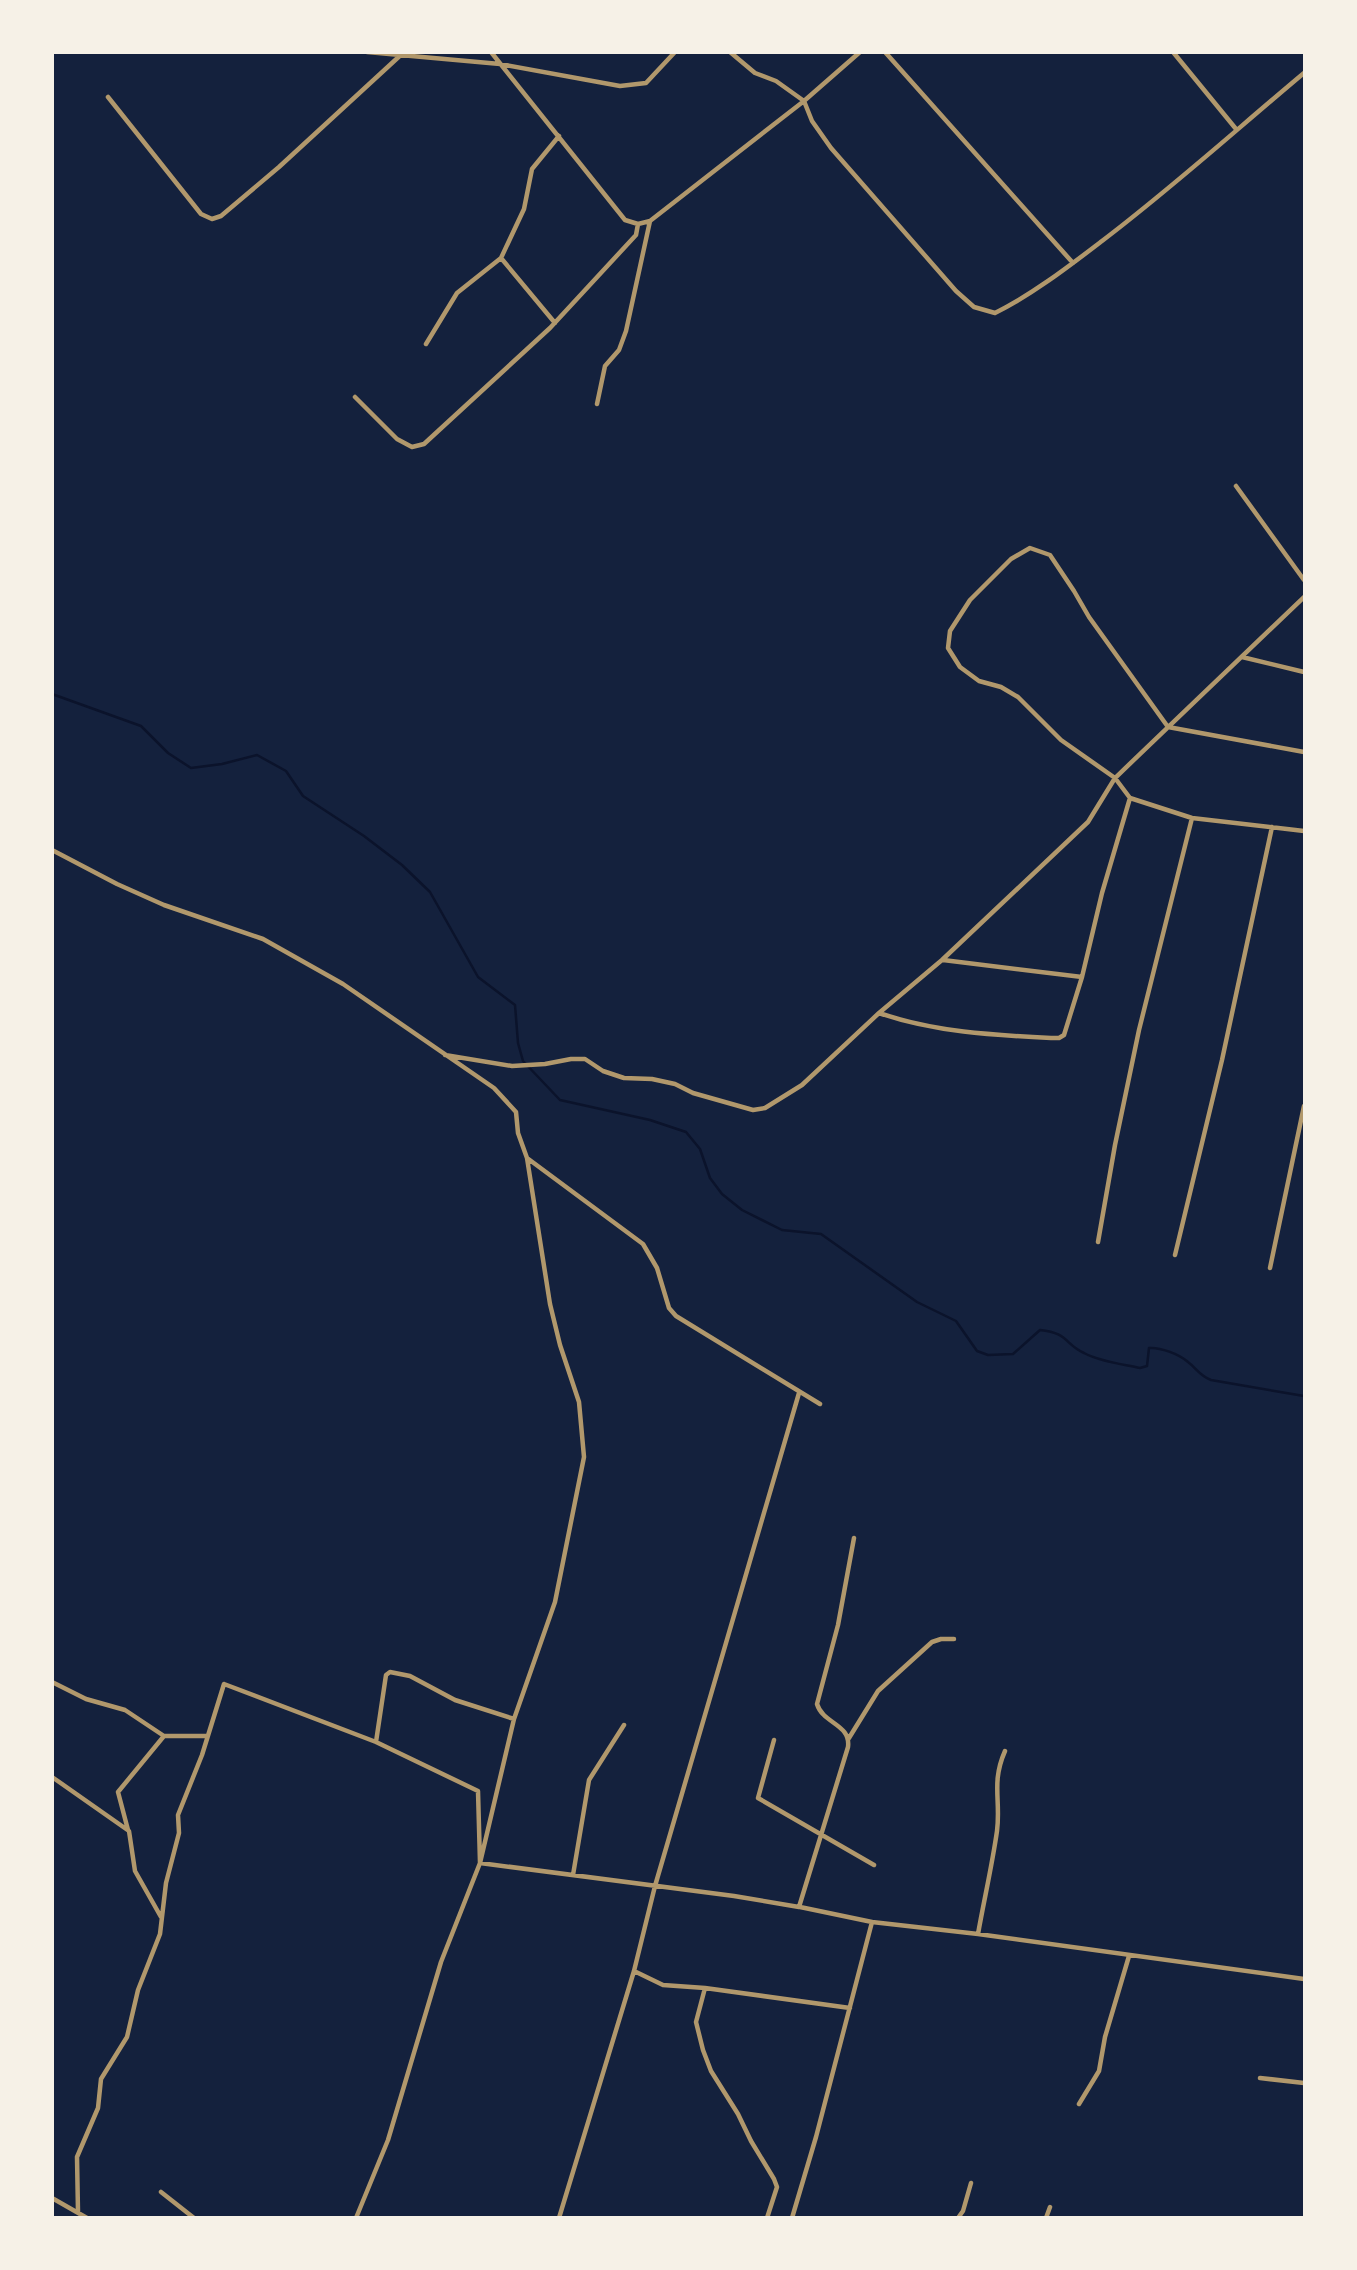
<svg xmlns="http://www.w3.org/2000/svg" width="1357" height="2270" viewBox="0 0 1357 2270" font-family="Karla,sans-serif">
	<rect width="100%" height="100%" fill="#14213d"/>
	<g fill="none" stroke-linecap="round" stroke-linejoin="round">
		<!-- stream -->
		<path stroke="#0b132b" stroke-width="2.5" d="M52,694L141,726L168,753L191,768L222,764L257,755L286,771L303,796L364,836L402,865L430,892L478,977L515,1005L518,1043L523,1061L560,1100L650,1120L686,1132L700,1149L710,1178L722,1194L742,1210L782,1230L821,1234L917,1302L956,1321L977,1351L988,1355L1013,1354L1040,1330C1069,1333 1064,1344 1084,1353C1101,1362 1122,1364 1140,1368L1147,1366L1149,1348C1160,1347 1179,1354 1188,1362C1196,1368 1200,1376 1211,1380L1304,1396"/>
		<!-- minor -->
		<path stroke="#b1986c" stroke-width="4.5" d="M367,52L500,64L620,86L646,83L675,52
			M491,52L625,220L638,224L650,221L804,101L860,52
			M730,52L755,73L776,81L804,101L812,121L831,148L956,291L974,307L995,313C1033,294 1068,267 1102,241C1172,188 1237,129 1304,73
			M885,52L1073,263
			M1173,52L1236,129
			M108,97L201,214L212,219L221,216L279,167L404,52
			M555,323L501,258L524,209L532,169L559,136
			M426,344L457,293L501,258
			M355,397L397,439L412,447L424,444L550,328L636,235L638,224
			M597,404L605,366L619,350L626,331L650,221
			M1236,486L1304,580
			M1242,657L1304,672
			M1304,752L1168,727L1089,617L1074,591L1050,555L1030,548L1011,559L970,600L950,631L948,648L960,667L979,681L1001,687L1018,697L1061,740L1115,778L1130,798L1192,818L1304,831
			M52,850L117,884L164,905L263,939L343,984L494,1088L516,1112L518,1133L527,1158L643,1244L657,1268L669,1308L676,1316L820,1404
			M943,960L1082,977
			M879,1013C934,1032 992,1035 1051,1038H1059L1064,1035L1082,977L1102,893L1130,798
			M445,1055L512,1066L545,1064L571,1059H585L603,1071L624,1078L652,1079L675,1084L693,1093L753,1110L765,1108L802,1085L879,1013L942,960L1088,822L1115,778L1304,597
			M1098,1242L1115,1145L1139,1030L1192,818
			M1175,1255L1222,1060L1272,827
			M1270,1268L1304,1106
			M52,1682L86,1699L125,1710L164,1736
			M849,1738L878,1691L932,1642L941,1639H954
			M774,1740L758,1798L874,1865
			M376,1742L386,1675L390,1672L410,1676L455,1700L514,1719
			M52,1777L129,1831L135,1871L161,1917
			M128,1830L118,1792L164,1736H208
			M573,1875L589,1780L624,1725
			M800,1907L872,1922L978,1934L1304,1979
			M978,1934C984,1900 992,1866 997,1831C1001,1800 991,1783 1005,1751
			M634,1971L663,1985L705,1988
			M1260,2078L1304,2083
			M1079,2104L1099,2071L1105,2037L1129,1956
			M161,2192L194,2218
			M52,2198L87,2218
			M78,2212L77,2157L98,2108L101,2079L127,2037L138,1990L160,1934L166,1883L179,1833L178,1815L202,1755L224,1684L376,1742L478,1791L480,1863L734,1896L799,1907L848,1747C851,1724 823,1724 817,1704L838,1625L854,1538
			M356,2218L388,2140L441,1962L480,1863L514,1719L555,1602L584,1457L579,1402L560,1345L550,1304L527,1158
			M559,2218L634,1971L655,1886L799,1393
			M767,2218L777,2187L774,2179L751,2141L738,2114L711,2071L703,2050L696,2022L705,1988L850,2008
			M792,2218L816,2137L872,1922
			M958,2218L963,2211L971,2183
			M1046,2218L1050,2207"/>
	</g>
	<!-- border -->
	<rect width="1357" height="2270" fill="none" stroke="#f6f1e7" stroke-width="108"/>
</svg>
